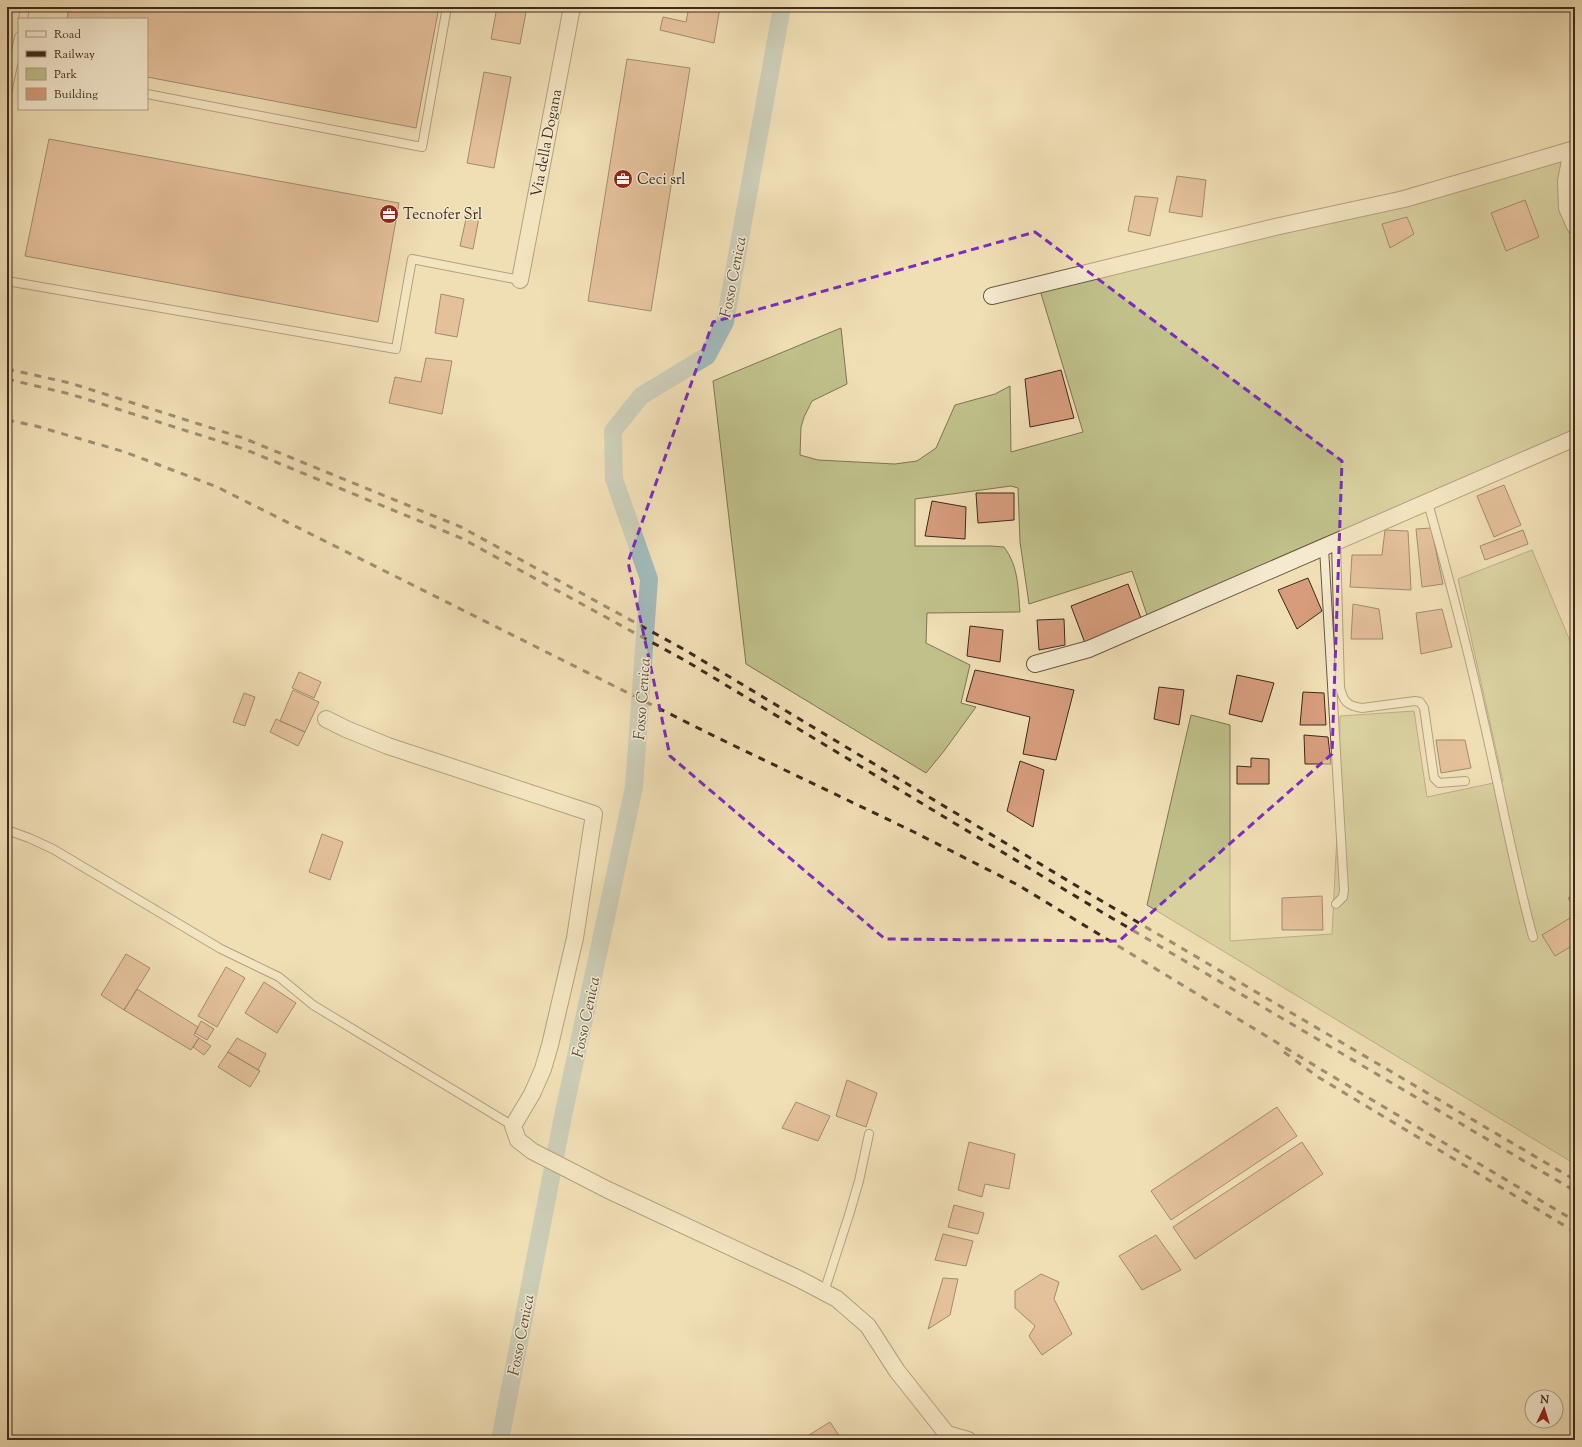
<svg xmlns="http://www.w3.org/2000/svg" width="1582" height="1447" viewBox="0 0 1582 1447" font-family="'Sorts Mill Goudy',serif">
	<rect width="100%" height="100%" fill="#f0deb5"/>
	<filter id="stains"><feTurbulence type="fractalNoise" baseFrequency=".005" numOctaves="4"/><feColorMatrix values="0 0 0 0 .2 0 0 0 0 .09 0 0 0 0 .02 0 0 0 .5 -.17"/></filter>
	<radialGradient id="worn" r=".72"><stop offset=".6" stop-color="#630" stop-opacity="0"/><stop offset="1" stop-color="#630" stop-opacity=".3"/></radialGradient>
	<!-- green -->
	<path fill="#bfc08a" stroke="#7e7554" d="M1575,158V429L1147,615L1132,571L1029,604L1020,542L1018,488L1011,486L915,499V546H991L1004,547C1019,567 1018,589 1020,612L927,613L926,643L970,665L961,703L976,707L944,751L926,773L746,664L713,381L841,328L847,384L812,401L804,417L801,427L800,455L818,460L895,464L917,461L936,448L955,405L995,394L1010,386L1011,452L1083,432L1039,287L1552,162Z
		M1532,550L1575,653V1164L1147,905L1191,715L1230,725V941L1332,934L1339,795L1340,716L1414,711L1427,797L1503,781L1458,579Z"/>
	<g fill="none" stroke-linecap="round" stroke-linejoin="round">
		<!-- canal -->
		<path stroke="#a1b9ba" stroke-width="18" d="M500,1440L562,1121L634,787L649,579L614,479L613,431L641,396L707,356L725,322L782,7"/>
	</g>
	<!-- building -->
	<path fill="#d69c7c" stroke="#3d2a1d" d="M69,7H439L416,128L147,77V19H67Z
		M497,7H527L520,44L491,39Z
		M689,7H720L714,43L660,30L663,17L686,22Z
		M627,59L690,68L651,311L588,301Z
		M484,72L511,77L494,168L467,163Z
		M49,139L399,203L378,322L25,256Z
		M1177,176L1206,180L1202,217L1169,212Z
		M1135,196L1158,198L1150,236L1128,231Z
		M1525,200L1539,237L1506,251L1491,213Z
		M468,210L480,212L473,249L460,246Z
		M1407,217L1414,234L1390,248L1382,224Z
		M441,294L464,299L457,337L435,333Z
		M426,358L452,361L442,414L389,403L395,377L421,382Z
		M1061,370L1074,418L1030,427L1025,379Z
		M1504,485L1521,525L1494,537L1477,496Z
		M976,493H1014V520L978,523Z
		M932,501L966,507L965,539L925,536Z
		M1431,528L1443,584L1422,587L1416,529Z
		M1385,530L1408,531L1411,590L1350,587L1352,555H1382Z
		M1523,530L1528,544L1485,560L1480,546Z
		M1308,578L1322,611L1297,629L1278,590Z
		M1128,584L1141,618L1085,643L1071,606Z
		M1353,604L1379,609L1383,639H1351Z
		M1442,609L1452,647L1421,654L1416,613Z
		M1064,619L1065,645L1039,650L1037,620Z
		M970,626L1003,630L1000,662L967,656Z
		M975,670L1074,690L1056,760L1023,754L1030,717L966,701Z
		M299,672L321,682L314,698L292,688Z
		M1237,675L1274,683L1262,722L1229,714Z
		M1159,687L1184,690L1179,725L1154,719Z
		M293,690L319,702L305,732L280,721Z
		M1303,692L1324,693L1326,725H1300Z
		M244,693L255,697L245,726L233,722Z
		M276,719L305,732L298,746L270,732Z
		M1304,735L1328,737L1331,764H1305Z
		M1436,740H1465L1471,768L1441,773Z
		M1251,758L1269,759V784H1237V766L1251,767Z
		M1020,761L1044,770L1033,827L1007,811Z
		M322,834L343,842L330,880L309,872Z
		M1575,894V910L1568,898Z
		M1322,896L1323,930H1282V898Z
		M1575,915V944L1555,956L1542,935Z
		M126,954L150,968L124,1010L101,995Z
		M226,967L245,978L217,1027L198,1016Z
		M264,982L296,1003L277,1033L245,1013Z
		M137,989L198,1027L194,1035L199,1038L191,1050L124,1010Z
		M201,1021L214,1029L207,1040L195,1033Z
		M199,1038L211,1046L204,1055L193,1047Z
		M237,1038L266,1054L258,1070L228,1052Z
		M228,1052L260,1071L250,1087L218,1067Z
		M847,1080L877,1093L866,1127L836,1116Z
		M796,1102L830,1116L818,1141L782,1128Z
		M1277,1107L1297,1136L1171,1220L1151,1191Z
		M969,1142L1015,1154L1009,1189L985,1184L982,1197L958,1190Z
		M1302,1142L1323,1174L1195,1259L1173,1227Z
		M954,1205L984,1213L978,1234L948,1227Z
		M943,1234L973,1241L966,1266L935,1260Z
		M1156,1235L1181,1270L1142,1290L1119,1256Z
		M1041,1274L1059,1282L1054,1299L1072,1334L1042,1355L1029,1336L1035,1326L1015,1308V1291Z
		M943,1278L958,1279L950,1315L928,1329Z
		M830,1422L842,1440H801Z"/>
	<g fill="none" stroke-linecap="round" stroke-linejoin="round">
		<defs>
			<path id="lane" d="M23,19L25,7
				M7,93L19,37
				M147,94L422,147L447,7
				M7,281L396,349L412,259L520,280
				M1428,503C1447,571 1466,640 1481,709C1499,785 1512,861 1533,937
				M1336,543L1340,687C1343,701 1347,706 1362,708L1415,701L1420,702L1424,708L1434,778L1439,783L1465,781
				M1324,548L1344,890L1343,897L1336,904
				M7,830L29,838L53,849L221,949L279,977L313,1005L513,1126
				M824,1292L849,1215L859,1181L869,1134"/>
			<path id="street" d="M1572,150L1566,181L1567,208L1575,226
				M520,280L572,7
				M992,296L1275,227L1404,199L1575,149
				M1035,664L1089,649L1575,438
				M326,719L346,729L388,746L594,814L575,938L550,1045L543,1069L532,1094L513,1126L518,1140L532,1151L608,1190L799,1279L837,1299L868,1326L897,1371L947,1434L968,1440"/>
		</defs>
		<!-- lane casing -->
		<use href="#lane" stroke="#6a5743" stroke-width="10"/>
		<!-- street casing -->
		<use href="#street" stroke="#6a5743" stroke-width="18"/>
		<!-- lane -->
		<use href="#lane" stroke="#f5eacf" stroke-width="8"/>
		<!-- street -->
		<use href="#street" stroke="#f5eacf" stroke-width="16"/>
		<!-- rail -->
		<path stroke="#3d2a1d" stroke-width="3" stroke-dasharray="7 7" stroke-linecap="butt" d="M7,369L70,383L243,438L461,527L685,650L1100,900L1575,1180
			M7,379L70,394L244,449L461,538L686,661L1100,911L1575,1191
			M7,420L36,426L125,452L217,487L716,737L914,832L1018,885L1322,1070L1575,1221
			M1284,1052L1318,1077L1575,1232"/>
	</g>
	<!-- marked area -->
	<path d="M0 0H1582V1447H0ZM1035,232L1342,461L1332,754L1119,941L885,939L670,756L628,562L713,322Z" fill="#f0deb5" fill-opacity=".55" fill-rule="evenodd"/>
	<path fill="none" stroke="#7b2cbf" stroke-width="3" stroke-dasharray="8 5" stroke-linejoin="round" d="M1035,232L1342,461L1332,754L1119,941L885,939L670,756L628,562L713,322Z"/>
	<!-- icons -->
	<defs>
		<symbol id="office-disc" viewBox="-11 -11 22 22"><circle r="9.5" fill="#8f2418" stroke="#f5eacf"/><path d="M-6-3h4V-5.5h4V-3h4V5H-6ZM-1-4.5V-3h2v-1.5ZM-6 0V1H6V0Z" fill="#fff"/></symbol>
	</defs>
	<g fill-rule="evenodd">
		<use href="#office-disc" x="612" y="168" width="22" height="22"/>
		<use href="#office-disc" x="378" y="203" width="22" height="22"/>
	</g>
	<g text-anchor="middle" stroke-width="3" stroke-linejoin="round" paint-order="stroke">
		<!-- street labels -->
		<g font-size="15" fill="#3d2a1d" stroke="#f5eacf">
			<text transform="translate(546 143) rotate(-79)" y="5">Via della Dogana</text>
		</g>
		<!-- poi labels -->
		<g font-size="15" fill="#3d2a1d" stroke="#f5eacf" text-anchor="start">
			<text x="637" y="184">Ceci srl</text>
			<text x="403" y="219">Tecnofer Srl</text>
		</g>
		<!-- water labels -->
		<g font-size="16" font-style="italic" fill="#564e44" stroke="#f5eacf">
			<text transform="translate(732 277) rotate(-79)" y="6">Fosso Cenica</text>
			<text transform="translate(641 699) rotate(-86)" y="6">Fosso Cenica</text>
			<text transform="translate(585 1017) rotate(-78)" y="6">Fosso Cenica</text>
			<text transform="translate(520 1335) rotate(-79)" y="6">Fosso Cenica</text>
		</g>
	</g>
	<!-- margin -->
	<rect width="1582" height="1447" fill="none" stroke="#f0deb5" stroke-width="24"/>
	<rect x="8" y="8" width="1566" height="1431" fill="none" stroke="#3d2a1d" stroke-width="2"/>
	<rect x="12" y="12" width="1558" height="1423" fill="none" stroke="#3d2a1d"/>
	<!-- legend -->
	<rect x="18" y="18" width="130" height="92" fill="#f5eacf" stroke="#ab9d88"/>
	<rect x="26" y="31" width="20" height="6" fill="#f5eacf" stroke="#ab9d88"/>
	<text x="54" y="38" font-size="12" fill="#3d2a1d">Road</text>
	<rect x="26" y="51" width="20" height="6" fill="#3d2a1d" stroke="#ab9d88"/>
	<text x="54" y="58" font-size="12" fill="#3d2a1d">Railway</text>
	<rect x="26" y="68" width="20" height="12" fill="#bfc08a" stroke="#ab9d88"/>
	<text x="54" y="78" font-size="12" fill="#3d2a1d">Park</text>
	<rect x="26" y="88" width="20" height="12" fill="#d69c7c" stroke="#ab9d88"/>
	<text x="54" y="98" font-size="12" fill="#3d2a1d">Building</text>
	<!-- north arrow -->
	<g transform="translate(1544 1409) rotate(4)"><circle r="19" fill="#f5eacf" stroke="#ab9d88"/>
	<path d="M0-3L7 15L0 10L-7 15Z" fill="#8f2418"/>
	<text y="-6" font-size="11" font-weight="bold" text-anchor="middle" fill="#3d2a1d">N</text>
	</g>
	<rect width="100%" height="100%" filter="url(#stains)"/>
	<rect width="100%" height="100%" fill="url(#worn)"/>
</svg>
